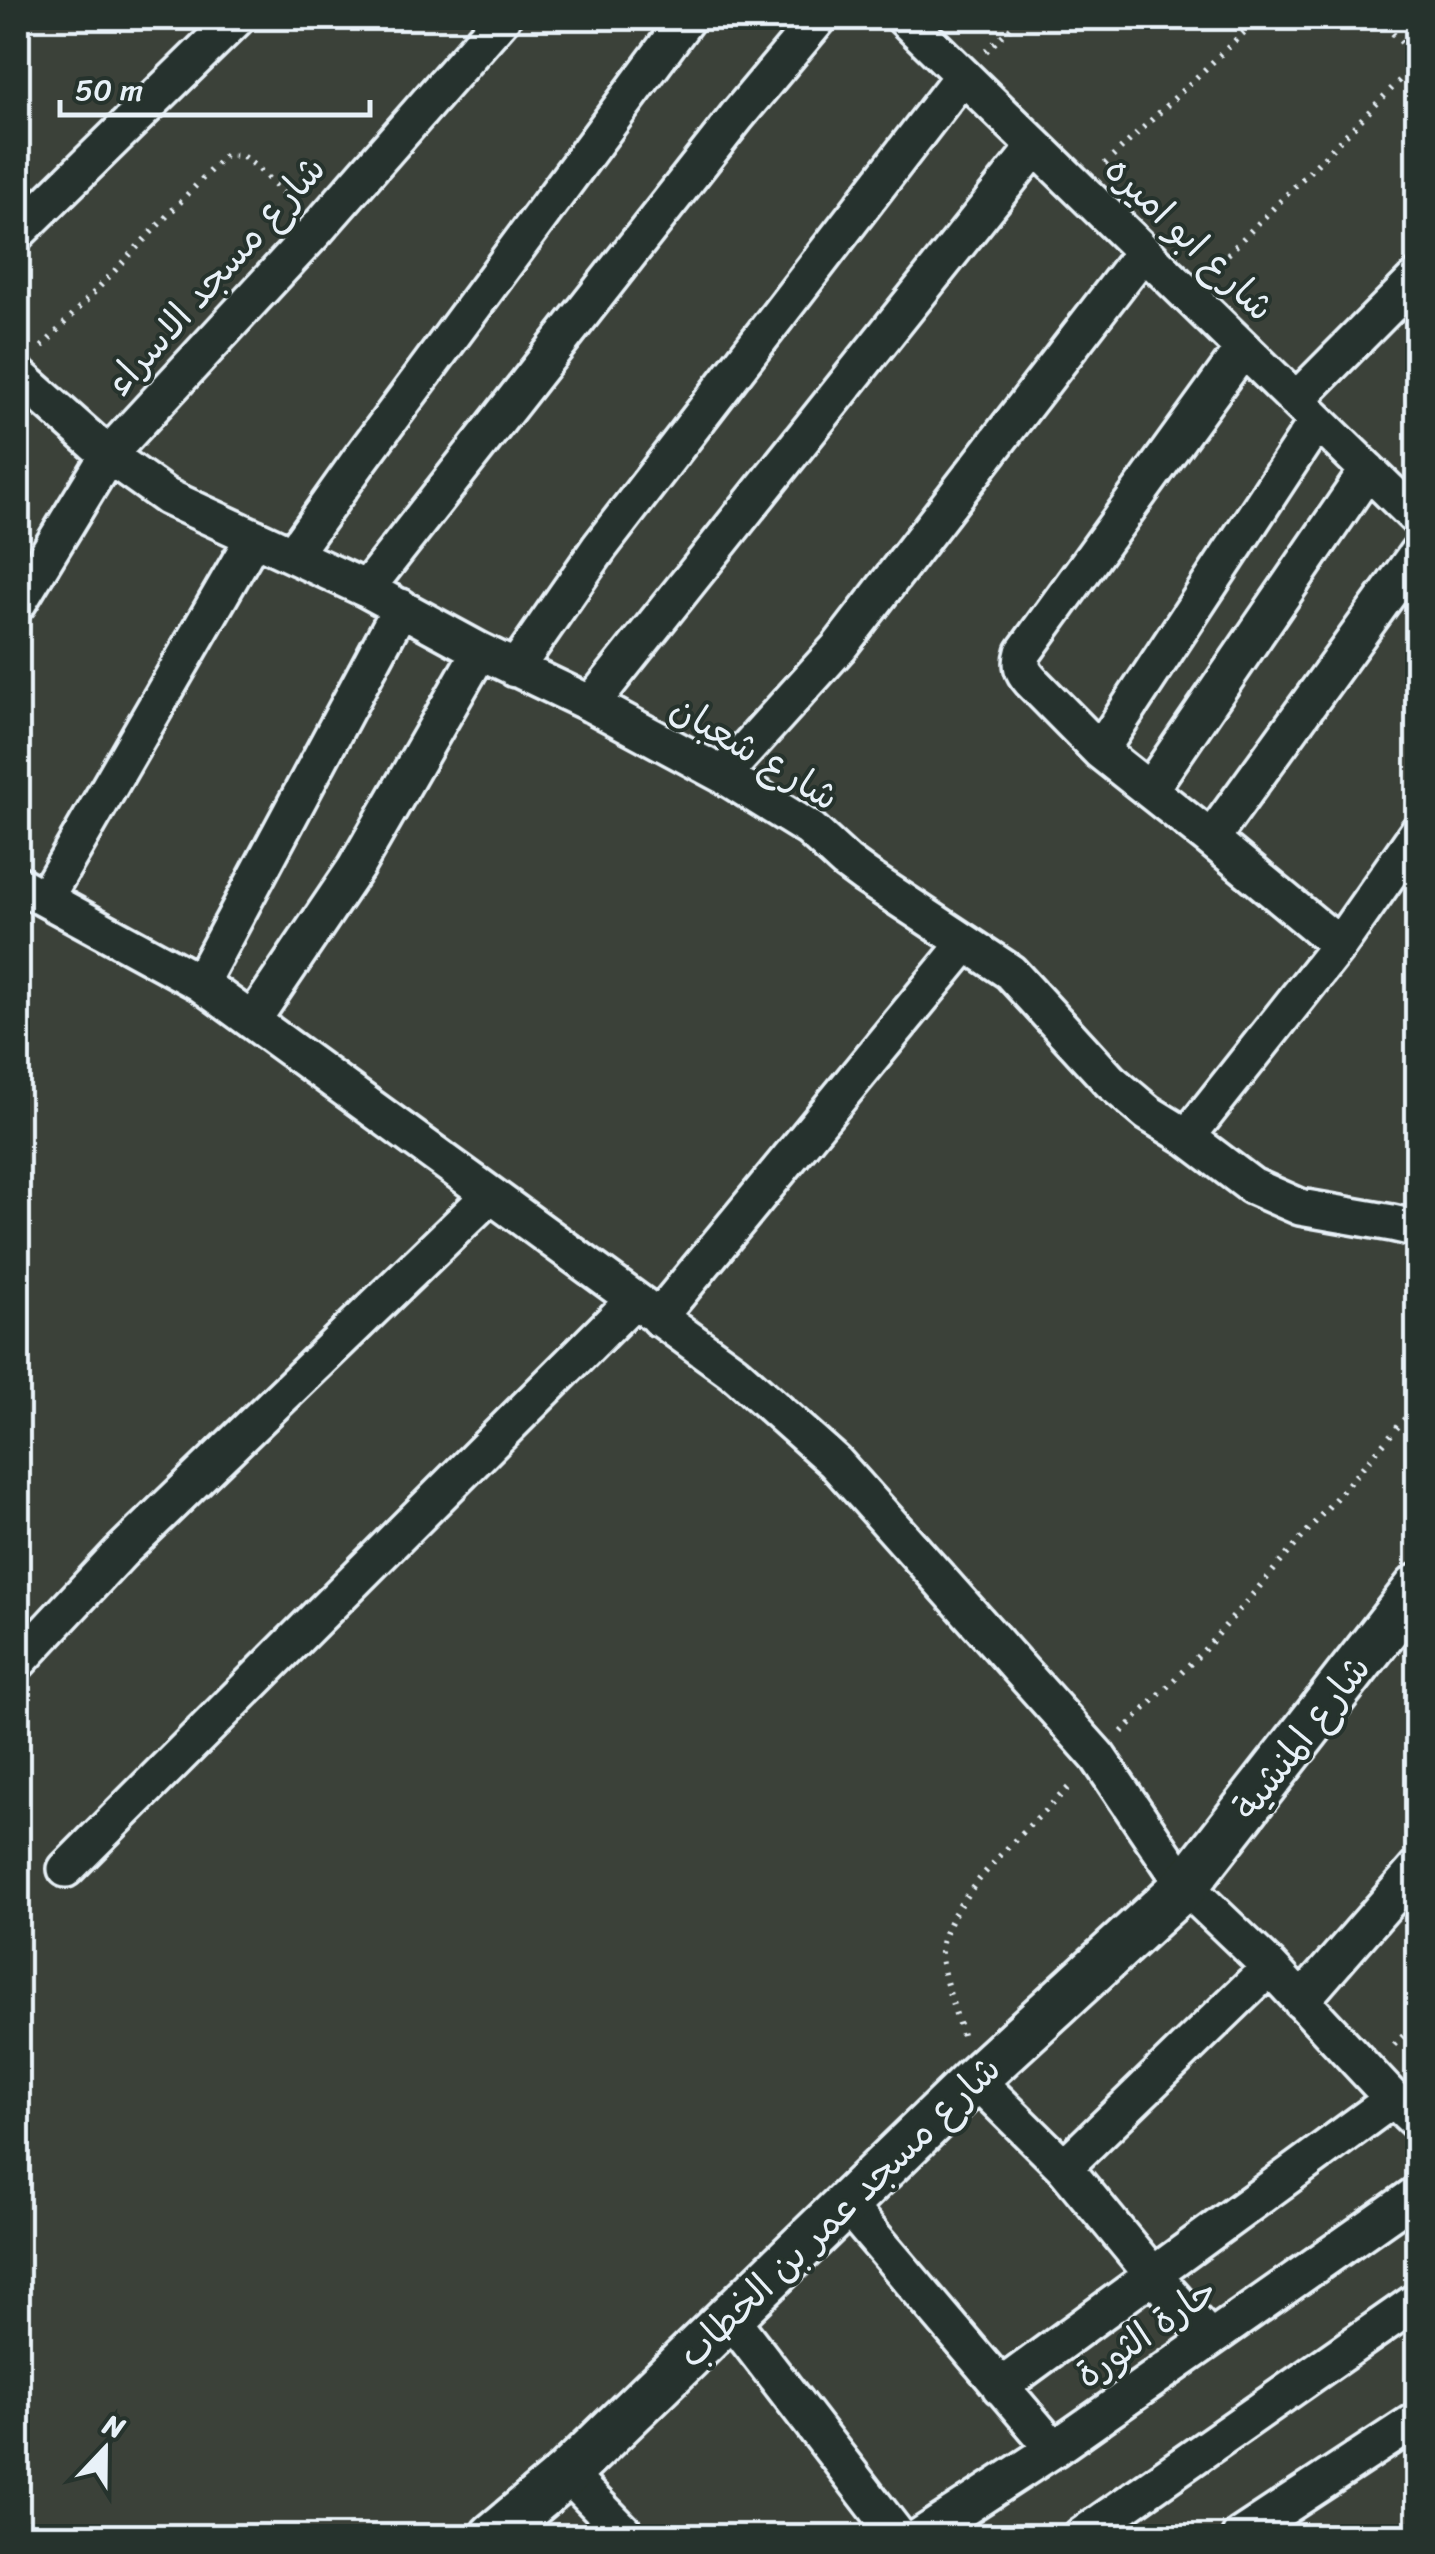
<svg xmlns="http://www.w3.org/2000/svg" width="1435" height="2554" viewBox="0 0 1435 2554" font-family="Sriracha,'Playpen Sans Arabic',sans-serif">
	<rect width="100%" height="100%" fill="#3b4139"/>
	<filter id="ink" filterUnits="userSpaceOnUse"><feTurbulence type="fractalNoise" baseFrequency=".01" numOctaves="2"/><feDisplacementMap in="SourceGraphic" scale="20" xChannelSelector="R" yChannelSelector="G"/><feConvolveMatrix kernelMatrix="1 2 1 2 8 2 1 2 1" color-interpolation-filters="sRGB"/></filter>
	<g filter="url(#ink)">
		<g fill="none" stroke-linecap="round" stroke-linejoin="round">
			<defs>
				<path id="minor" d="M904,18L1418,519
					M18,232L237,18
					M1243,349L1024,652C1020,665 1022,671 1031,681L1100,751L1211,839L1418,552
					M18,375L108,455L167,497L366,589L480,651L591,704L723,775L810,829L846,862L865,876L1010,972L1110,1081L1148,1113L1187,1137L1252,1186L1300,1207L1392,1223L1418,1229
					M1296,400L1418,277
					M293,554L359,461L687,18
					M366,589L737,116L819,18
					M18,603L108,455L318,228L502,18
					M515,669L599,548L962,76
					M591,704L1035,147
					M1100,751L1317,421
					M723,775L839,647L1143,252
					M1150,789L1368,470
					M1211,839L1339,945
					M18,884L200,983L734,1372L835,1462L1098,1757L1185,1886L1270,1967L1393,2099L1418,2123
					M45,898L254,537
					M200,983L401,607
					M252,1021L356,867L480,651
					M1187,1137L1339,945L1418,832
					M658,1318L966,943
					M18,1662L120,1553L490,1195
					M66,1869L634,1300
					M1301,2001L1418,1867
					M975,2079L1064,2167L1153,2275L1210,2339
					M1064,2167L1270,1967
					M846,2204L1054,2449
					M729,2316L898,2536
					M1000,2387L1393,2099
					M567,2474L628,2536
					M921,2536L1054,2449L1418,2193
					M1081,2536L1418,2300
					M1240,2536L1418,2419"/>
				<path id="tertiary" d="M493,2536L567,2474L975,2079L1185,1886L1418,1587"/>
			</defs>
			<!-- minor casing -->
			<use href="#minor" stroke="#e8f1f8" stroke-width="42"/>
			<!-- tertiary casing -->
			<use href="#tertiary" stroke="#e8f1f8" stroke-width="52"/>
			<!-- path -->
			<path stroke="#e8f1f8" stroke-width="6" stroke-dasharray="2.5 8" stroke-linecap="butt" d="M1378,18L1418,59
				M986,51L1021,18
				M1105,164L1259,18
				M1213,269L1418,62
				M42,347L225,155L242,156L258,168L293,204
				M1122,1732L1208,1646L1414,1408
				M962,2035C957,2015 940,1970 941,1952C942,1902 1036,1821 1072,1784
				M1394,2045L1418,2021"/>
			<!-- minor -->
			<use href="#minor" stroke="#26332d" stroke-width="35"/>
			<!-- tertiary -->
			<use href="#tertiary" stroke="#26332d" stroke-width="45"/>
		</g>
	</g>
	<g text-anchor="middle" stroke-width="8" stroke-linejoin="round" paint-order="stroke">
		<!-- street labels -->
		<g font-size="38" fill="#e8f1f8" stroke="#26332d">
			<text transform="translate(1190 238) rotate(44)" y="13">شارع ابو اميره</text>
			<text transform="translate(215 275) rotate(-48)" y="13">شارع مسجد الاسراء</text>
			<text transform="translate(755 752) rotate(31)" y="13">شارع شعبان</text>
			<text transform="translate(1301 1737) rotate(-52)" y="13">شارع المنشية</text>
			<text transform="translate(839 2211) rotate(-44)" y="13">شارع مسجد عمر بن الخطاب</text>
			<text transform="translate(1146 2332) rotate(-35)" y="13">حارة الثورة</text>
		</g>
	</g>
	<!-- margin -->
	<rect width="1435" height="2554" fill="none" stroke="#26332d" stroke-width="60"/>
	<rect x="30" y="30" width="1375" height="2494" fill="none" stroke="#e8f1f8" stroke-width="4" filter="url(#ink)"/>
	<!-- north arrow -->
	<g transform="translate(105 2449) rotate(22)" stroke="#26332d" stroke-width="8" paint-order="stroke">
	<path d="M0-8L18 38L0 25L-18 38Z" fill="#e8f1f8"/>
	<text y="-15" font-size="28" font-weight="bold" text-anchor="middle" fill="#e8f1f8">N</text>
	</g>
	<!-- scale -->
	<path d="M60 100v15h310v-15" fill="none" stroke="#e8f1f8" stroke-width="5"/>
	<text x="75" y="100" font-size="30" fill="#e8f1f8" stroke="#26332d" stroke-width="8" paint-order="stroke">50 m</text>
</svg>
